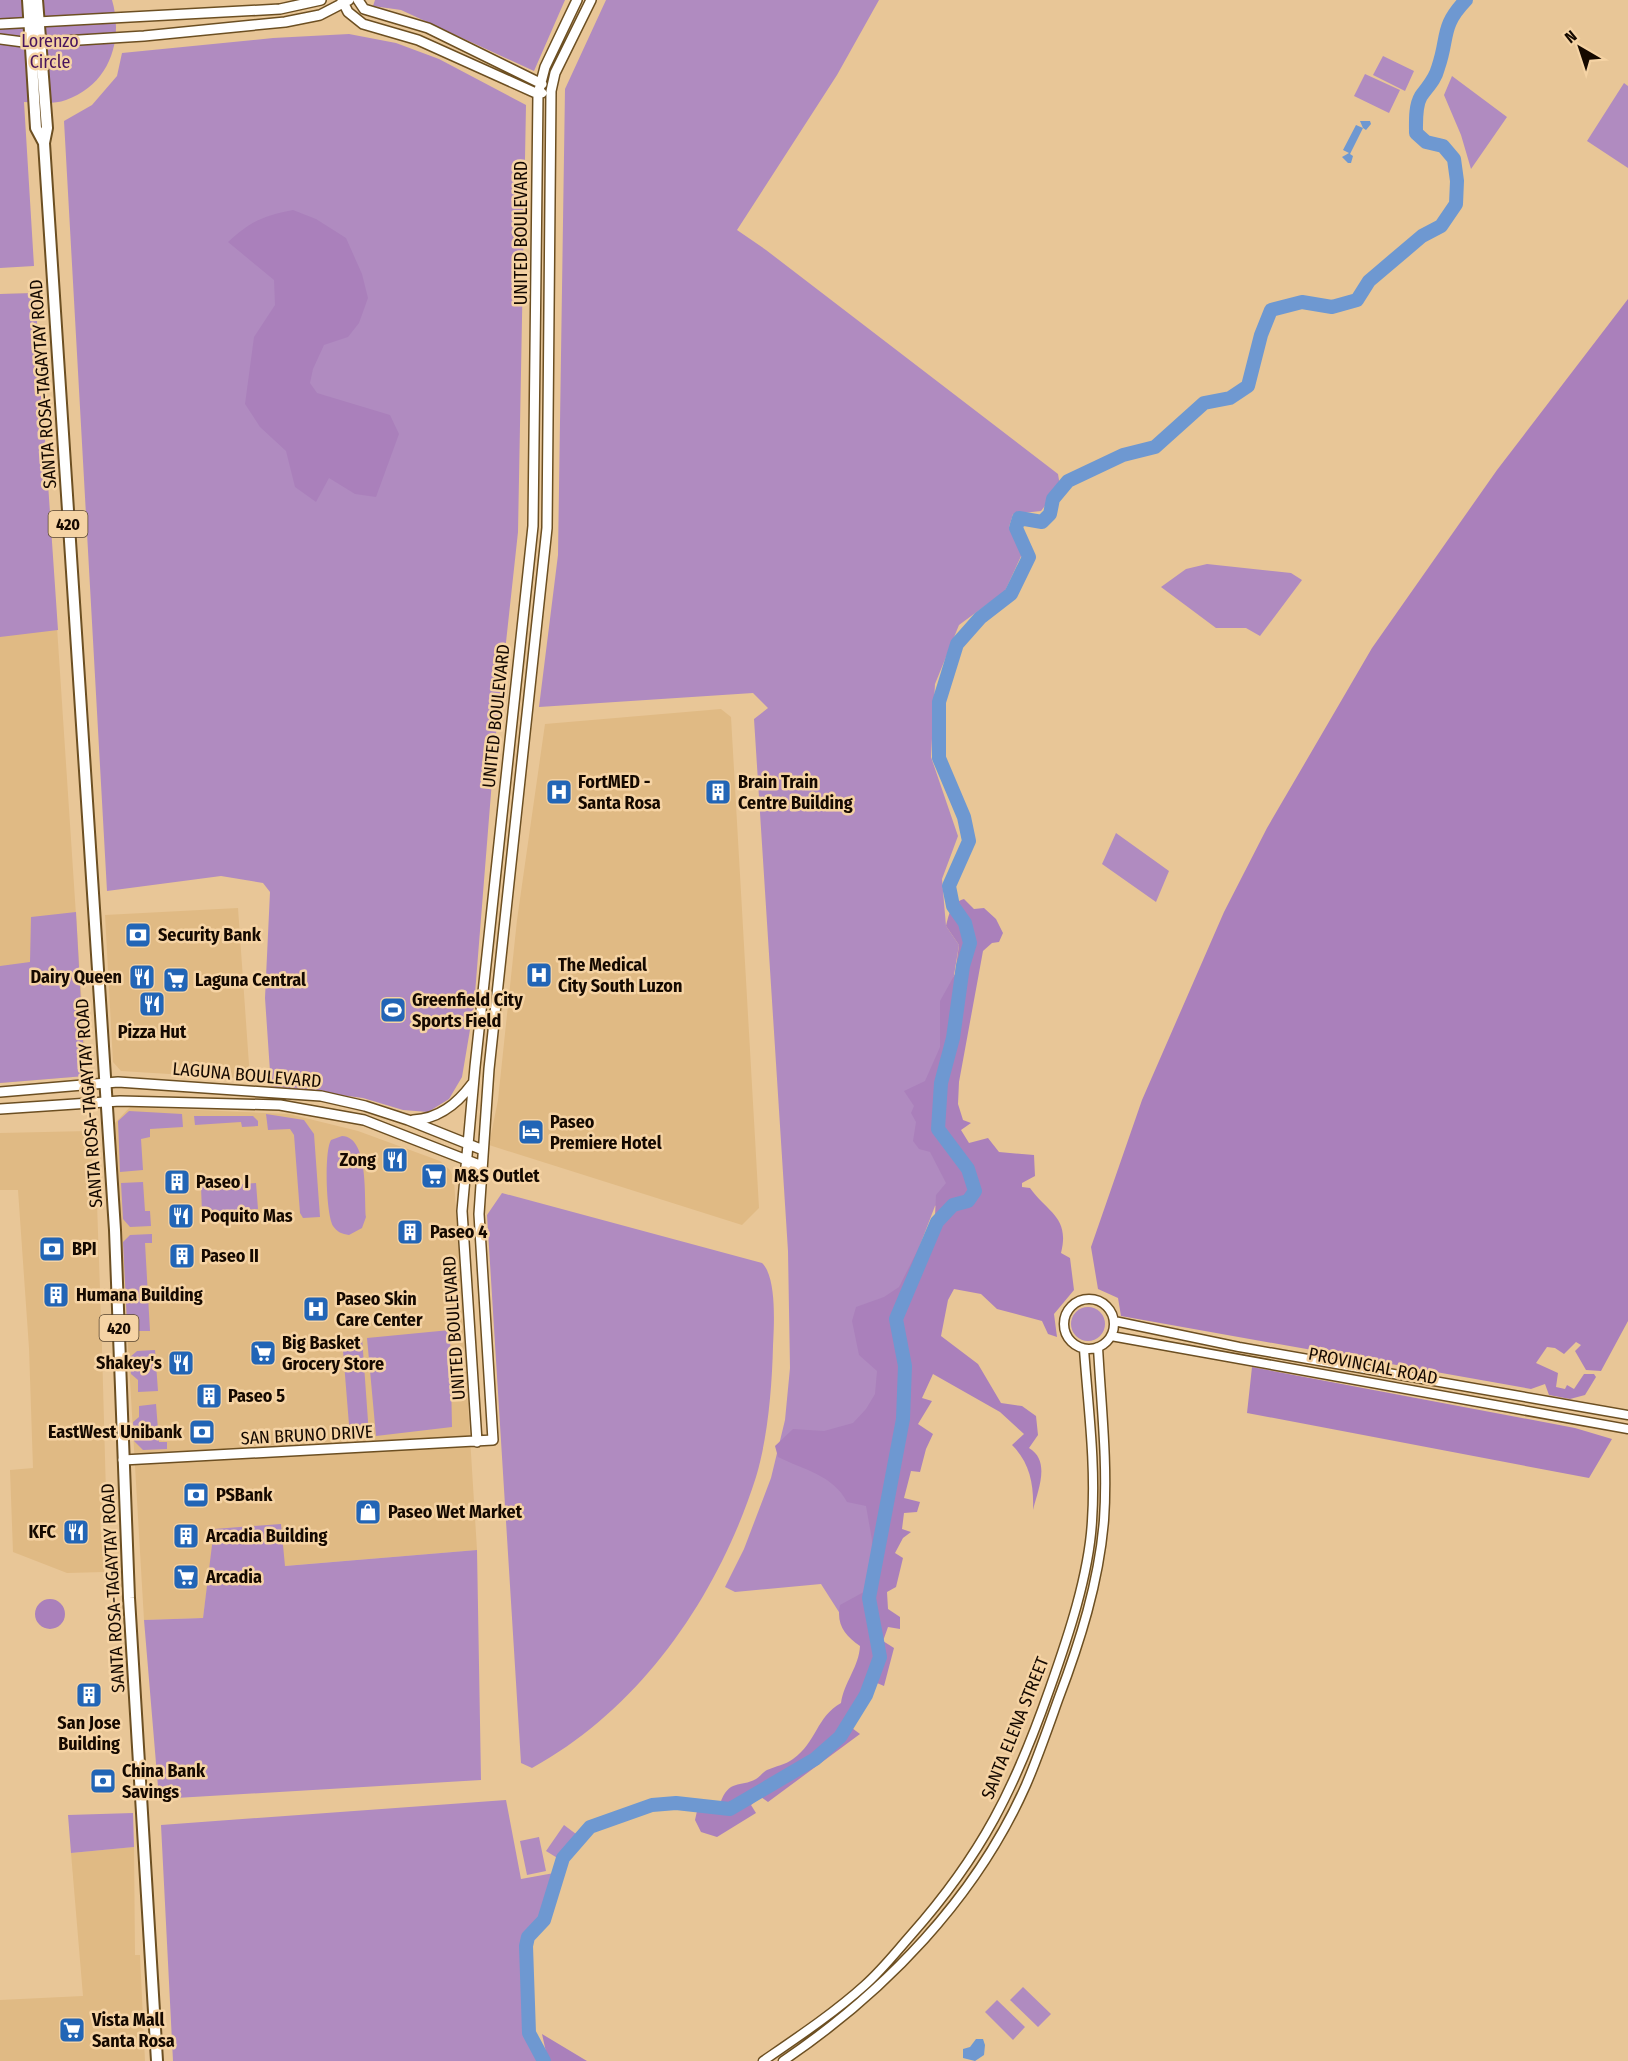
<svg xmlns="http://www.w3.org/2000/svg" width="1628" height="2061" viewBox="0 0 1628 2061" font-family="'Fira Sans Condensed',sans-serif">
	<rect width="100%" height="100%" fill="#e8c697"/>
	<!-- built -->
	<path fill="#e0ba84" d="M35,293L86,1067L85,1076L0,1083V294Z
		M721,709L731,717L759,1208L742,1225L489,1145L498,1100L517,920L545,724Z
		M238,908L250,1079L121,1071L113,1062L105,915Z
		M130,1107L289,1114L358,1131L440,1161L450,1170L454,1179L477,1550L284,1566L215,1529L203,1618L144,1620L115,1123Z
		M89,1131L97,1203L102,1349L106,1494L100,1522L104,1572L67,1573L13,1552L10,1470L33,1468L29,1348L18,1190H0V1133Z
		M134,1847L135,1955H140L145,2061H0V2000L83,1996L71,1853Z"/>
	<!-- green -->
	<path fill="#b08bc0" d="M0,0H112C124,41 109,85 66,100C52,105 38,102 24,102L34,266L0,268Z
		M375,0H565L534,71L401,10L373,6Z
		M606,0H879L837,75L737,230L766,250L1058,474L1060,486L1041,511L1013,514L1009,527L1022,554L1005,591L959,625L935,684L931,757L958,836L942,879L946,926L959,945L929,1126L964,1192L935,1206L889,1326L903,1419L869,1598L853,1634L821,1584L735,1592L725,1587L744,1549L771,1478L785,1420L790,1368L788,1251L754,719L768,708L753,693L539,707L558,555L565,89Z
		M349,34L396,43L439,59L526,105L518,532L495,743L474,1006L462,1077L449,1099L428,1112L403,1110L363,1098L271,1086L265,998L270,892L263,883L221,876L107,891L64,121L92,105L117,76L122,53L273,38Z
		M1383,56L1414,71L1405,91L1373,75Z
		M1365,74L1400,90L1389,113L1354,96Z
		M1452,76L1507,117L1471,169L1461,135L1444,95Z
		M1624,83L1628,86V168L1587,141Z
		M35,293L58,630L0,637V294Z
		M1207,564L1291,573L1302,580L1260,636L1246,628H1216L1161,587L1186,569Z
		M1116,833L1169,871L1156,902L1102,864Z
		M76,912L85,1076L0,1083V966L30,962L31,917Z
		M129,1111L182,1114L183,1127L150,1129V1137L141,1139L143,1170L120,1172L118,1121Z
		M266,1114L304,1120L314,1134L320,1217L303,1218L300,1213L294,1135L290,1129L268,1130Z
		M194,1116H253L258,1121V1126L242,1127L241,1122L195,1125Z
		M342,1136C369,1137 364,1196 366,1217L362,1228L349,1235C342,1234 337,1232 333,1226C326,1214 324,1151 331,1140Z
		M143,1182L145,1211H150L151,1226L130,1227L123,1219L121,1183Z
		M256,1183L258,1209L202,1212L201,1187Z
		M502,1193L762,1263C777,1277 774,1326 773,1346C772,1387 768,1437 756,1477C719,1594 642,1708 532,1768L521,1763L487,1215Z
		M152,1234V1243H145L150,1331H137L127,1323L123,1242L130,1235Z
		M1071 1324a17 17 0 1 1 34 0a17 17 0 1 1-34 0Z
		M450,1330L452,1427L376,1436L367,1338Z
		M362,1337L369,1435L350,1437L342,1338Z
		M155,1350L158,1391L138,1392V1380L131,1374L129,1358L137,1351Z
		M156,1404L159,1442H167V1449L143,1450L134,1441L133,1422L139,1417V1406Z
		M281,1524L285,1566L477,1550L481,1780L159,1799L144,1620L203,1618L214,1529Z
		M506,1800L521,1879L554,1873L539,1919L528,1937L526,1946L529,2033L544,2061H173L161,1825Z
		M133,1813L134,1847L71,1853L68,1815Z
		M564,1825L576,1834L559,1859L546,1851Z
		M539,1837L546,1871L527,1875L520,1841Z
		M1023,1987L1051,2014L1038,2027L1010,2000Z
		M997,2000L1025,2027L1013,2040L985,2012Z"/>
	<!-- forest -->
	<path fill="#aa80bb" d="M293,210L316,219L346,238L362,274L368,298L359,323L348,337L324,345L313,369L310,383L317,393L390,415L399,434L376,497L355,494L329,478L316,502L295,487L286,451L260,427L245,404L254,337L275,305L274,280L228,242C251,221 263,216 293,210Z
		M1628,299V1321L1601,1371L1586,1370L1575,1351L1581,1345L1576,1342L1564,1354L1555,1348L1547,1347L1536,1363L1558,1373L1556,1387L1565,1389L1567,1385L1574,1389L1584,1374H1594L1596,1377L1585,1395L1570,1399L1549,1395L1545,1384L1531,1389L1121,1316L1118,1298L1098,1289L1091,1247L1142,1100L1224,912L1267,828L1372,648L1497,470Z
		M964,899L974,909L984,908L996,919L1003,933L999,942L992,943L983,951L959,1082L958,1104L963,1120L971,1123L961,1130L969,1143L988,1138L999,1152L1034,1155L1035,1176L1022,1183V1187L1030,1188C1048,1213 1070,1217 1061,1253L1070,1258L1074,1290L1054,1314L1057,1337L1048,1334L1042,1321L997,1309L981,1294L954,1289L948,1300L941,1336L978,1364L1001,1403L1022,1406L1036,1416L1038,1435L1029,1448C1051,1461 1038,1490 1033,1510C1034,1485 1030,1463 1012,1445L1024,1434L1000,1412L933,1374L922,1398L932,1401L918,1424L933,1434L926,1449L920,1472L911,1471L904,1498L920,1502L917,1512L904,1513L902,1529L911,1532L903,1538L895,1553L903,1558L896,1587L887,1592L888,1609L900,1617V1629L888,1627L883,1641L894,1648L884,1686L877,1683L852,1728L860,1734L768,1802L761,1797L751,1805L756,1813L717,1837L701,1832L695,1820L697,1811L720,1804C729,1778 740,1788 756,1779C760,1777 763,1772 767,1770C776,1766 785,1765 793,1759C817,1742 816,1717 841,1703C844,1682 859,1667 860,1646C845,1635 836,1625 840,1605L871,1588L872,1540L866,1506L847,1502C833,1475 804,1470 778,1457L775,1446L793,1429L824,1431L853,1423L866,1409L875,1394L877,1371L859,1355L852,1321L856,1307L884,1297L899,1287L935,1216L936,1195L946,1183L930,1152L919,1149L913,1141L916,1122L911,1113L914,1106L904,1091L925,1081L940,1047V1001L955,974L959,945L946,926C949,914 951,903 964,899Z
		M1252,1367L1575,1428L1612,1439L1589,1478L1247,1413Z
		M35 1614a15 15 0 1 1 30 0a15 15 0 1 1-30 0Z
		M542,2034L587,2061H548Z"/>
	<!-- water -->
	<path fill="#6e98d1" d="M1360,121H1370L1371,124L1366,130L1363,128L1350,154L1353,156L1351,163H1348L1342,157L1349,153L1343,150L1356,125L1363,128Z
		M976,2039H983L985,2045L984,2055L975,2061L963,2058V2049L970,2047Z"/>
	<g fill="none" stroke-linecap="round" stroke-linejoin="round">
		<!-- river -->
		<path stroke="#6e98d1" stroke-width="14" d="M544,2061L529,2033L526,1946L528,1937L544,1920L563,1858L590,1827L652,1805L676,1803L730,1809L815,1759L840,1737L866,1695L880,1657L869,1598L903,1419L905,1366L896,1319L937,1222L953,1205L968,1201L975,1191L968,1169L938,1129L941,1083L953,1038L963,966L970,943L965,923L953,906L949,886L969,841L964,817L939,758V702L957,644L980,618L1011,594L1029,557L1016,528L1019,518L1042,522L1050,514L1053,499L1068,481L1123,455L1155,447L1204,403L1230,398L1248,386L1261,335L1271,310L1302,302L1332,307L1357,300L1369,281L1422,236L1441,226L1456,204L1457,181L1454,159L1443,146L1426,142L1416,133C1416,122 1415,106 1421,96C1428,86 1435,80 1438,68C1449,37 1440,27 1466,0"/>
		<defs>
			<path id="tertiary" d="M1064 1324a25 25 0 1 1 50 0a25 25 0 1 1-50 0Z
				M1114,1321L1239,1347L1628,1415
				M1111,1336L1628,1429
				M763,2061C798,2037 834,2013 865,1985C882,1970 896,1952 911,1935C982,1855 1015,1788 1050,1688C1068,1637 1089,1575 1092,1521C1096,1464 1088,1406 1084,1349
				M783,2061C885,1992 976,1898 1026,1785C1038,1757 1048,1728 1058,1700C1080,1642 1099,1582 1104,1520C1108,1463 1101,1404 1098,1347"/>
			<path id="secondary" d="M342,0L348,12L363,24L418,40L538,94L542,93
				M358,0L364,9L428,28L542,84
				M0,24L280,9L321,0
				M0,39L31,43L144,36L285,22L320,15L349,0
				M0,1092L118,1082L321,1096L365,1106L408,1120L483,1150
				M0,1109L120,1101L280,1105L364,1120L482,1166
				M413,1120C439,1119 457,1104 472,1084
				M477,1442L462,1211L475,1067L533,526L538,94L545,67L577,0
				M123,1460L493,1440L479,1214L489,1069L547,528L551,91L555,73L591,0"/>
			<path id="primary" d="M28,0L36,128L44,143
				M37,0L47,128L44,143L115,1230L129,1598L157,2061"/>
		</defs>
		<!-- tertiary casing -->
		<use href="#tertiary" stroke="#6c4f22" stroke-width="11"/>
		<!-- secondary casing -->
		<use href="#secondary" stroke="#6c4f22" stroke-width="12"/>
		<!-- primary casing -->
		<use href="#primary" stroke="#6c4f22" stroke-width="14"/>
		<!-- tertiary -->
		<use href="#tertiary" stroke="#fff" stroke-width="8"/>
		<!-- secondary -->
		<use href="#secondary" stroke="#fff" stroke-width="9"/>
		<!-- primary -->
		<use href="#primary" stroke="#fff" stroke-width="10"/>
	</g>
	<!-- icons -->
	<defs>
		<symbol id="hospital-square" viewBox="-11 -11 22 22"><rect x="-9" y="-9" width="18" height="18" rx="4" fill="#2265b6" stroke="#f5d3a4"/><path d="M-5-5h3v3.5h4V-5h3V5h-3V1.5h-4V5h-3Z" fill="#fff"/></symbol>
		<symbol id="building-square" viewBox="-11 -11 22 22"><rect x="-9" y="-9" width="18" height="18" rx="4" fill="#2265b6" stroke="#f5d3a4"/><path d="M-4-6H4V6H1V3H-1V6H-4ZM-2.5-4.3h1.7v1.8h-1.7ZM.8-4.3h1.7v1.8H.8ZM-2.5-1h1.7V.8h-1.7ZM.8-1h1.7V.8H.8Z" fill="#fff"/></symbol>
		<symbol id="bank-square" viewBox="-11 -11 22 22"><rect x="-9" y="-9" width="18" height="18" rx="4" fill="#2265b6" stroke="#f5d3a4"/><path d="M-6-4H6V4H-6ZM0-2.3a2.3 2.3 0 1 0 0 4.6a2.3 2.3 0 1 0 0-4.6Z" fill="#fff"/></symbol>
		<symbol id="restaurant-square" viewBox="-11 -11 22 22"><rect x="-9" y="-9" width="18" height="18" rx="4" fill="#2265b6" stroke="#f5d3a4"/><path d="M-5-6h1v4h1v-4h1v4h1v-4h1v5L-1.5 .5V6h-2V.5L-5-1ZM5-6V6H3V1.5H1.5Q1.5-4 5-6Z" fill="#fff"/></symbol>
		<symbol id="supermarket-square" viewBox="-11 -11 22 22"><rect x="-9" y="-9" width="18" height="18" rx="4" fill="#2265b6" stroke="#f5d3a4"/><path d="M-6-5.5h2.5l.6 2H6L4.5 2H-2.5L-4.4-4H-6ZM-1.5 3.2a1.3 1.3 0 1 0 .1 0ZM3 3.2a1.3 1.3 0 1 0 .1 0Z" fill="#fff"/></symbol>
		<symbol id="stadium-square" viewBox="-11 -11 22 22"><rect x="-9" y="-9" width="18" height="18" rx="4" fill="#2265b6" stroke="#f5d3a4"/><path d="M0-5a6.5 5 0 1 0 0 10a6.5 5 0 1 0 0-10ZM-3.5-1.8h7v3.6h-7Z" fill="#fff"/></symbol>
		<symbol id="hotel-square" viewBox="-11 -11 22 22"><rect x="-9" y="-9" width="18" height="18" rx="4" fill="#2265b6" stroke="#f5d3a4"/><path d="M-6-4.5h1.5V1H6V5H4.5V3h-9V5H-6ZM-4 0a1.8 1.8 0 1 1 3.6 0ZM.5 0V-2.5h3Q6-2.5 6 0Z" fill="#fff"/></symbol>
		<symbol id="shop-square" viewBox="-11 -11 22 22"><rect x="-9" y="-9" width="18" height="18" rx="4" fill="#2265b6" stroke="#f5d3a4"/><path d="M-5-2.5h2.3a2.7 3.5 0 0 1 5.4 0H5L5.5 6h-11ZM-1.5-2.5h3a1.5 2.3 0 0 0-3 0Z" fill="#fff"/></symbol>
	</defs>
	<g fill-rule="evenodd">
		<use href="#hospital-square" x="544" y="777" width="30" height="30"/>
		<use href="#building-square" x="703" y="777" width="30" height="30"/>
		<use href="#bank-square" x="123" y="920" width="30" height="30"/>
		<use href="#hospital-square" x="524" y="960" width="30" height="30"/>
		<use href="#restaurant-square" x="127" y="962" width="30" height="30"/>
		<use href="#supermarket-square" x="161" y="965" width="30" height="30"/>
		<use href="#restaurant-square" x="137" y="989" width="30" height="30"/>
		<use href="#stadium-square" x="378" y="995" width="30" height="30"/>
		<use href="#hotel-square" x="516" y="1117" width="30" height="30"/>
		<use href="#restaurant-square" x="380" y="1145" width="30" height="30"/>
		<use href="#supermarket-square" x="419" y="1161" width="30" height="30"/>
		<use href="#building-square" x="162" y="1167" width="30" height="30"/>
		<use href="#restaurant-square" x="166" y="1201" width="30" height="30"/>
		<use href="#building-square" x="395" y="1217" width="30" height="30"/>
		<use href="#bank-square" x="37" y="1234" width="30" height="30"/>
		<use href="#building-square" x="167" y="1241" width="30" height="30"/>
		<use href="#building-square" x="41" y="1280" width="30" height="30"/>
		<use href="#hospital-square" x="301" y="1294" width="30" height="30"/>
		<use href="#supermarket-square" x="248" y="1338" width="30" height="30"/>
		<use href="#restaurant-square" x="166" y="1348" width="30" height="30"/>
		<use href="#building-square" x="194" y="1381" width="30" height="30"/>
		<use href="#bank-square" x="187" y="1417" width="30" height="30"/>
		<use href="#bank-square" x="181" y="1480" width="30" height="30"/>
		<use href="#shop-square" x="353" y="1497" width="30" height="30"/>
		<use href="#restaurant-square" x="61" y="1517" width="30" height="30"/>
		<use href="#building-square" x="171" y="1521" width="30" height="30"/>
		<use href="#supermarket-square" x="171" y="1562" width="30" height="30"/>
		<use href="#building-square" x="74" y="1680" width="30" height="30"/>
		<use href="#bank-square" x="88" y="1766" width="30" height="30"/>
		<use href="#supermarket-square" x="57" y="2015" width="30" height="30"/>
	</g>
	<g text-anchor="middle" stroke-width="5" stroke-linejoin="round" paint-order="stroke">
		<!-- shield labels -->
		<g fill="#f5d3a4" stroke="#584631" stroke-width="1.5">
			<rect x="48.5" y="511" width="39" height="26" rx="4.5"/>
			<rect x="99.5" y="1315" width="39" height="26" rx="4.5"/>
		</g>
		<g font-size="16" font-weight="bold" fill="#150900">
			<text x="68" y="530">420</text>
			<text x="119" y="1334">420</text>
		</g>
		<!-- park labels -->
		<g font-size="18" fill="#49145c" stroke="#f5d3a4">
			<text x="50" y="47">Lorenzo<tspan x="50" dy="21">Circle</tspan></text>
		</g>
		<!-- street labels -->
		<g font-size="18" fill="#150900" stroke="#f5d3a4">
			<text transform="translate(521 233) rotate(-90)" y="6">UNITED BOULEVARD</text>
			<text transform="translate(43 384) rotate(-94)" y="6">SANTA ROSA-TAGAYTAY ROAD</text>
			<text transform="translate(496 716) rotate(-84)" y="6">UNITED BOULEVARD</text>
			<text transform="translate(247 1075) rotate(5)" y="6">LAGUNA BOULEVARD</text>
			<text transform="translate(89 1103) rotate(-94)" y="6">SANTA ROSA-TAGAYTAY ROAD</text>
			<text transform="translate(454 1328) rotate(-94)" y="6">UNITED BOULEVARD</text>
			<text transform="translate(1373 1366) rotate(11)" y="6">PROVINCIAL ROAD</text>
			<text transform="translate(307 1435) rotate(-3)" y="6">SAN BRUNO DRIVE</text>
			<text transform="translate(113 1588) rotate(-93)" y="6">SANTA ROSA-TAGAYTAY ROAD</text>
			<text transform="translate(1015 1728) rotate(-68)" y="6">SANTA ELENA STREET</text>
		</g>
		<!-- poi labels -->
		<g font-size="18" font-weight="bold" fill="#150900" stroke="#f5d3a4" text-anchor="start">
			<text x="578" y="788">FortMED -<tspan x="578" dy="21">Santa Rosa</tspan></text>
			<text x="738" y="788">Brain Train<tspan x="738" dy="21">Centre Building</tspan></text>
			<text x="158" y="941">Security Bank</text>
			<text x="558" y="971">The Medical<tspan x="558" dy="21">City South Luzon</tspan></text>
			<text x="122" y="983" text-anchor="end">Dairy Queen</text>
			<text x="195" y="986">Laguna Central</text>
			<text x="412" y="1006">Greenfield City<tspan x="412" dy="21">Sports Field</tspan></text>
			<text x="152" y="1038" text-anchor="middle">Pizza Hut</text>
			<text x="550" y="1128">Paseo<tspan x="550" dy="21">Premiere Hotel</tspan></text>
			<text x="376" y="1166" text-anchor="end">Zong</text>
			<text x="454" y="1182">M&amp;S Outlet</text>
			<text x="196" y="1188">Paseo I</text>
			<text x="201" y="1222">Poquito Mas</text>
			<text x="430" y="1238">Paseo 4</text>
			<text x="72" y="1255">BPI</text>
			<text x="201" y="1262">Paseo II</text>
			<text x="76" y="1301">Humana Building</text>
			<text x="336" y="1305">Paseo Skin<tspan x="336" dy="21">Care Center</tspan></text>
			<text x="282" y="1349">Big Basket<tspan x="282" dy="21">Grocery Store</tspan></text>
			<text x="162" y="1369" text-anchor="end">Shakey's</text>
			<text x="228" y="1402">Paseo 5</text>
			<text x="182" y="1438" text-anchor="end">EastWest Unibank</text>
			<text x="216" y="1501">PSBank</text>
			<text x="388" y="1518">Paseo Wet Market</text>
			<text x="56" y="1538" text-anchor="end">KFC</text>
			<text x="206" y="1542">Arcadia Building</text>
			<text x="206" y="1583">Arcadia</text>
			<text x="89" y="1729" text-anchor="middle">San Jose<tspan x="89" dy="21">Building</tspan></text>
			<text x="122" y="1777">China Bank<tspan x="122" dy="21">Savings</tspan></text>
			<text x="92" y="2026">Vista Mall<tspan x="92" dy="21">Santa Rosa</tspan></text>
		</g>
	</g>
	<!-- north arrow -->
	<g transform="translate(1580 48) rotate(321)" stroke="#f5d3a4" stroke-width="4.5" paint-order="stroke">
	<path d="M0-4.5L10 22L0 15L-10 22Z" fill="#150900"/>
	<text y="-9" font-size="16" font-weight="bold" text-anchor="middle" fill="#150900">N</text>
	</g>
</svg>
